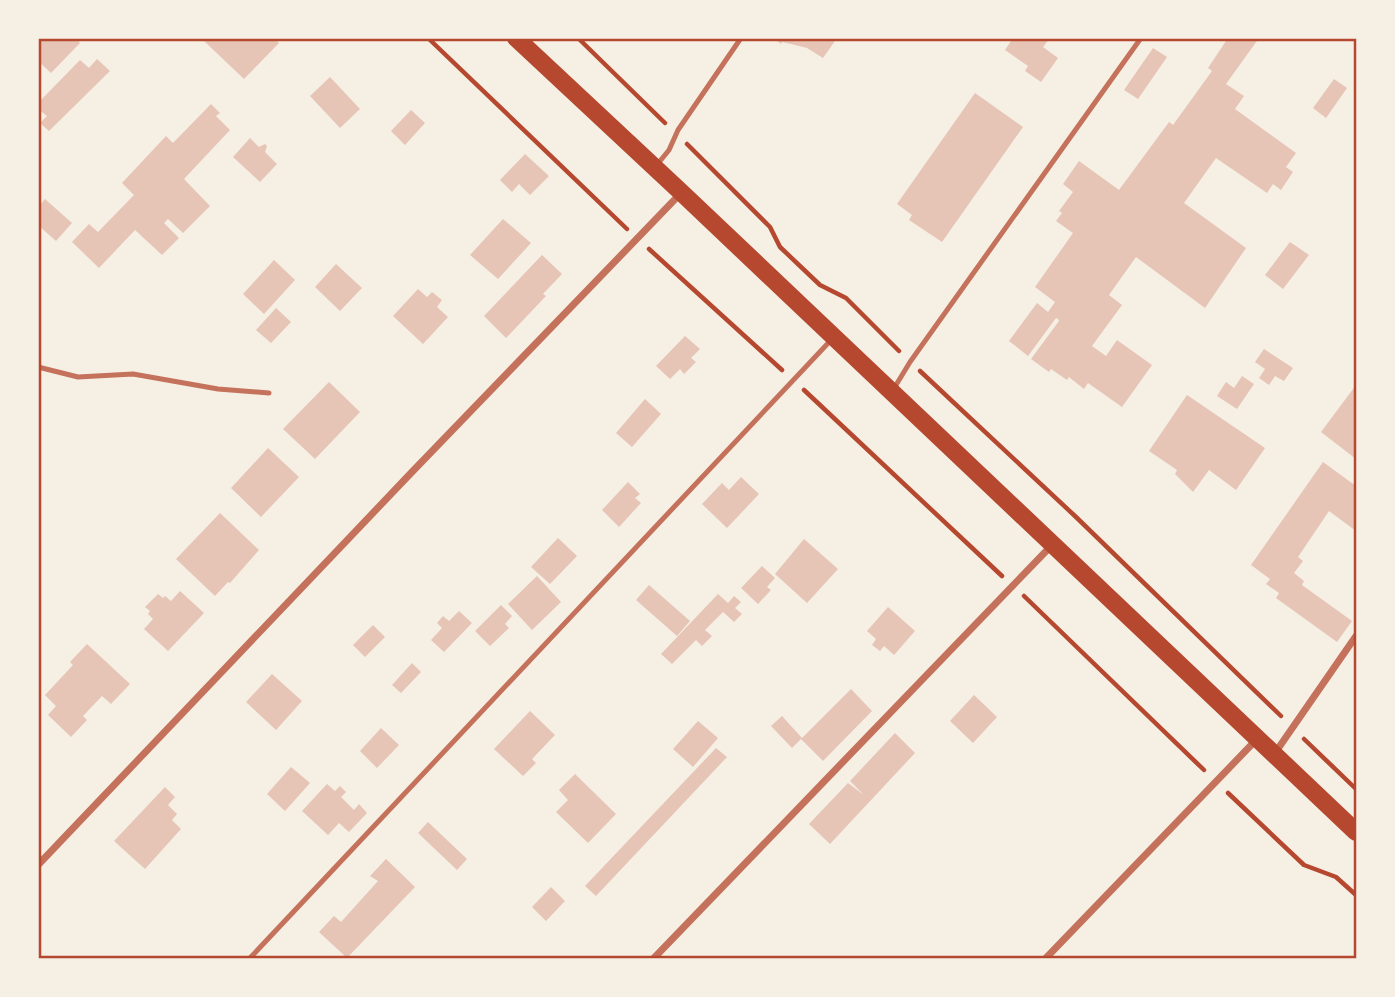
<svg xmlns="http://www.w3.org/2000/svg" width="1395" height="997" viewBox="0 0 1395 997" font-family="'PT Sans Narrow',sans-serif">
	<rect width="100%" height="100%" fill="#f6efe4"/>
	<!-- building -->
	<path fill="#e6c5b7" d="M38,38H76L80,43L51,73L38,61Z
		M206,38H274L279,43L244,79L204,41Z
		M773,38H837L823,58L807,48L791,44L782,42L781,44Z
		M1013,38H1050L1043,47L1058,58L1041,82L1025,71L1028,66L1005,50Z
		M1228,38H1259L1226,84L1244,96L1235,109L1296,153L1286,167L1293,172L1281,190L1273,184L1267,193L1216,158L1184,203L1246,248L1205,308L1136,257L1109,295L1122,305L1092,346L1106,356L1117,340L1152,365L1122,407L1088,383L1084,389L1069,377L1067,380L1051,369L1049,372L1031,359L1059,321L1058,319L1056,318L1028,356L1009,341L1037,303L1048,312L1055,302L1035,287L1073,233L1056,221L1062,213L1059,211L1073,192L1063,184L1079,161L1119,190L1169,122L1173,125L1212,71L1208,68Z
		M1153,48L1167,57L1138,99L1124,90Z
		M97,59L110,71L49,131L40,123L47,116L38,109V103L80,60L89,68Z
		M330,77L360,109L340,128L310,96Z
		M1334,79L1347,88L1326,118L1313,108Z
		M975,93L1023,127L942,242L909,220L912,215L897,204Z
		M211,104L220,113L216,116L230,130L184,179L210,206L183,233L168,219L164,223L179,238L162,255L135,230L99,268L72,242L89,224L98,232L134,195L122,183L166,136L173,143Z
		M411,110L425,123L405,145L391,131Z
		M250,138L259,147L265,144L267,146L265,152L277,164L260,182L233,157Z
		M525,154L549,176L530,195L519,184L512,192L500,180Z
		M45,199L72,223L56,241L38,225V207Z
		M503,219L531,243L498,279L470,255Z
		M1290,242L1309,255L1283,289L1265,275Z
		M542,255L562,274L543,294L546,296L506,338L484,316Z
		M274,260L295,280L264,314L243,294Z
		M336,264L362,288L340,311L315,287Z
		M418,289L427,297L432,292L442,300L437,307L448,317L423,344L393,316Z
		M276,308L291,322L271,343L256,330Z
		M685,336L700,349L691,358L696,362L684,374L680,369L670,379L656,366Z
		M1264,349L1293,368L1284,381L1275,376L1269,385L1259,378L1265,369L1255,362Z
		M1242,376L1254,384L1237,409L1217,396L1226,382L1234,388Z
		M329,382L360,412L315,459L283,429Z
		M1356,385V459L1321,432Z
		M1187,395L1265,448L1236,490L1209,470L1193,492L1175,474L1177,470L1149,451Z
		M645,399L661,414L632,447L616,433Z
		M268,448L299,477L261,517L231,488Z
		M1323,462L1356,486V531L1329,511L1298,557L1303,561L1294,573L1304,581L1302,585L1352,621L1337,642L1276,598L1279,593L1266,584L1270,579L1251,565Z
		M741,477L759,494L727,528L702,504L722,483L729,490Z
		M628,482L640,494L635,498L641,503L619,527L602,510Z
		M220,513L259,550L230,583L228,582L215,596L176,559Z
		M558,538L577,556L550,584L531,567Z
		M804,539L838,569L807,603L775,574Z
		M762,566L775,578L767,587L771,590L758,604L741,588Z
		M537,576L561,602L532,630L508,604Z
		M649,585L690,621L677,636L636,600Z
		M180,591L204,613L168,651L144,629L153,619L148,614L150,611L145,607L158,594L163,598L165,596L171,601Z
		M718,594L728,603L734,596L741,602L735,608L742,614L734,622L723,612L705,630L712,636L702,646L696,640L672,664L661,654Z
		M501,605L512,616L505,624L509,628L490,646L475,631Z
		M888,607L915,631L894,655L884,646L880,651L872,645L876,639L867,631Z
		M459,611L472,623L444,652L431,640L442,628L437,623L443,616L449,621Z
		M373,625L385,637L365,657L353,645Z
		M87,644L130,684L111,704L102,696L83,716L87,720L71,737L48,715L56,706L45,695L73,665L70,662Z
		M412,663L421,672L401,693L392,685Z
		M272,674L302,701L276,730L246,702Z
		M851,689L872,711L823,761L801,739Z
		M974,695L997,717L973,743L950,721Z
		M530,711L555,735L532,759L536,763L523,776L494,749Z
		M782,716L802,738L792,748L771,726Z
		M698,721L718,738L693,767L673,749Z
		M381,728L399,745L377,768L360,751Z
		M895,733L915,753L830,844L809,824L848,783L864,795L850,781Z
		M716,748L727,757L596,896L585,886Z
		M291,767L310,783L285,811L267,794Z
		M575,774L616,814L588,843L556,812L568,800L559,790Z
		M327,784L335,791L340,786L346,792L341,797L354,810L359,804L367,813L349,832L339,823L328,835L302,811Z
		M165,787L175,797L168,805L177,814L172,820L181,829L145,869L114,841Z
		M428,822L467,859L457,870L418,833Z
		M386,859L415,887L347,958L319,932L334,916L341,922L378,881L370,876Z
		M551,887L565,901L546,921L532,907Z"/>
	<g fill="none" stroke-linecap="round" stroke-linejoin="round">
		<!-- path -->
		<path stroke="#b5482f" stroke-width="4.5" d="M428,38L627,229
			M578,38L665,123
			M687,144L770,227L780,247L820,285L846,298L899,351
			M649,249L782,370
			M920,371L1076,517L1281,716
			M804,390L1002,576
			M1024,596L1204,770
			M1304,739L1356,789
			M1228,793L1304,865L1336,877L1356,895"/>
		<!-- service -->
		<path stroke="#c5725c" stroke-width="5" d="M656,166L669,150L678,130L741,38
			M38,367L78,377L133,374L218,389L269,393
			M893,390L910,362L1141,38
			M250,958L832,339"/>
		<!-- minor -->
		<path stroke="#c5725c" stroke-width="7" d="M1275,753L1356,636
			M38,865L411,473L681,193
			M654,958L1051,546
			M1046,958L1257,739"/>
		<!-- primary -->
		<path stroke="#b5482f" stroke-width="18" d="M516,38L682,193L1356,832"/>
	</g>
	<!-- border -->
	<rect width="1395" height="997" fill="none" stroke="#f6efe4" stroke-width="80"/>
	<rect x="40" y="40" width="1315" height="917" fill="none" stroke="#b5482f" stroke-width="2.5"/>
</svg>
